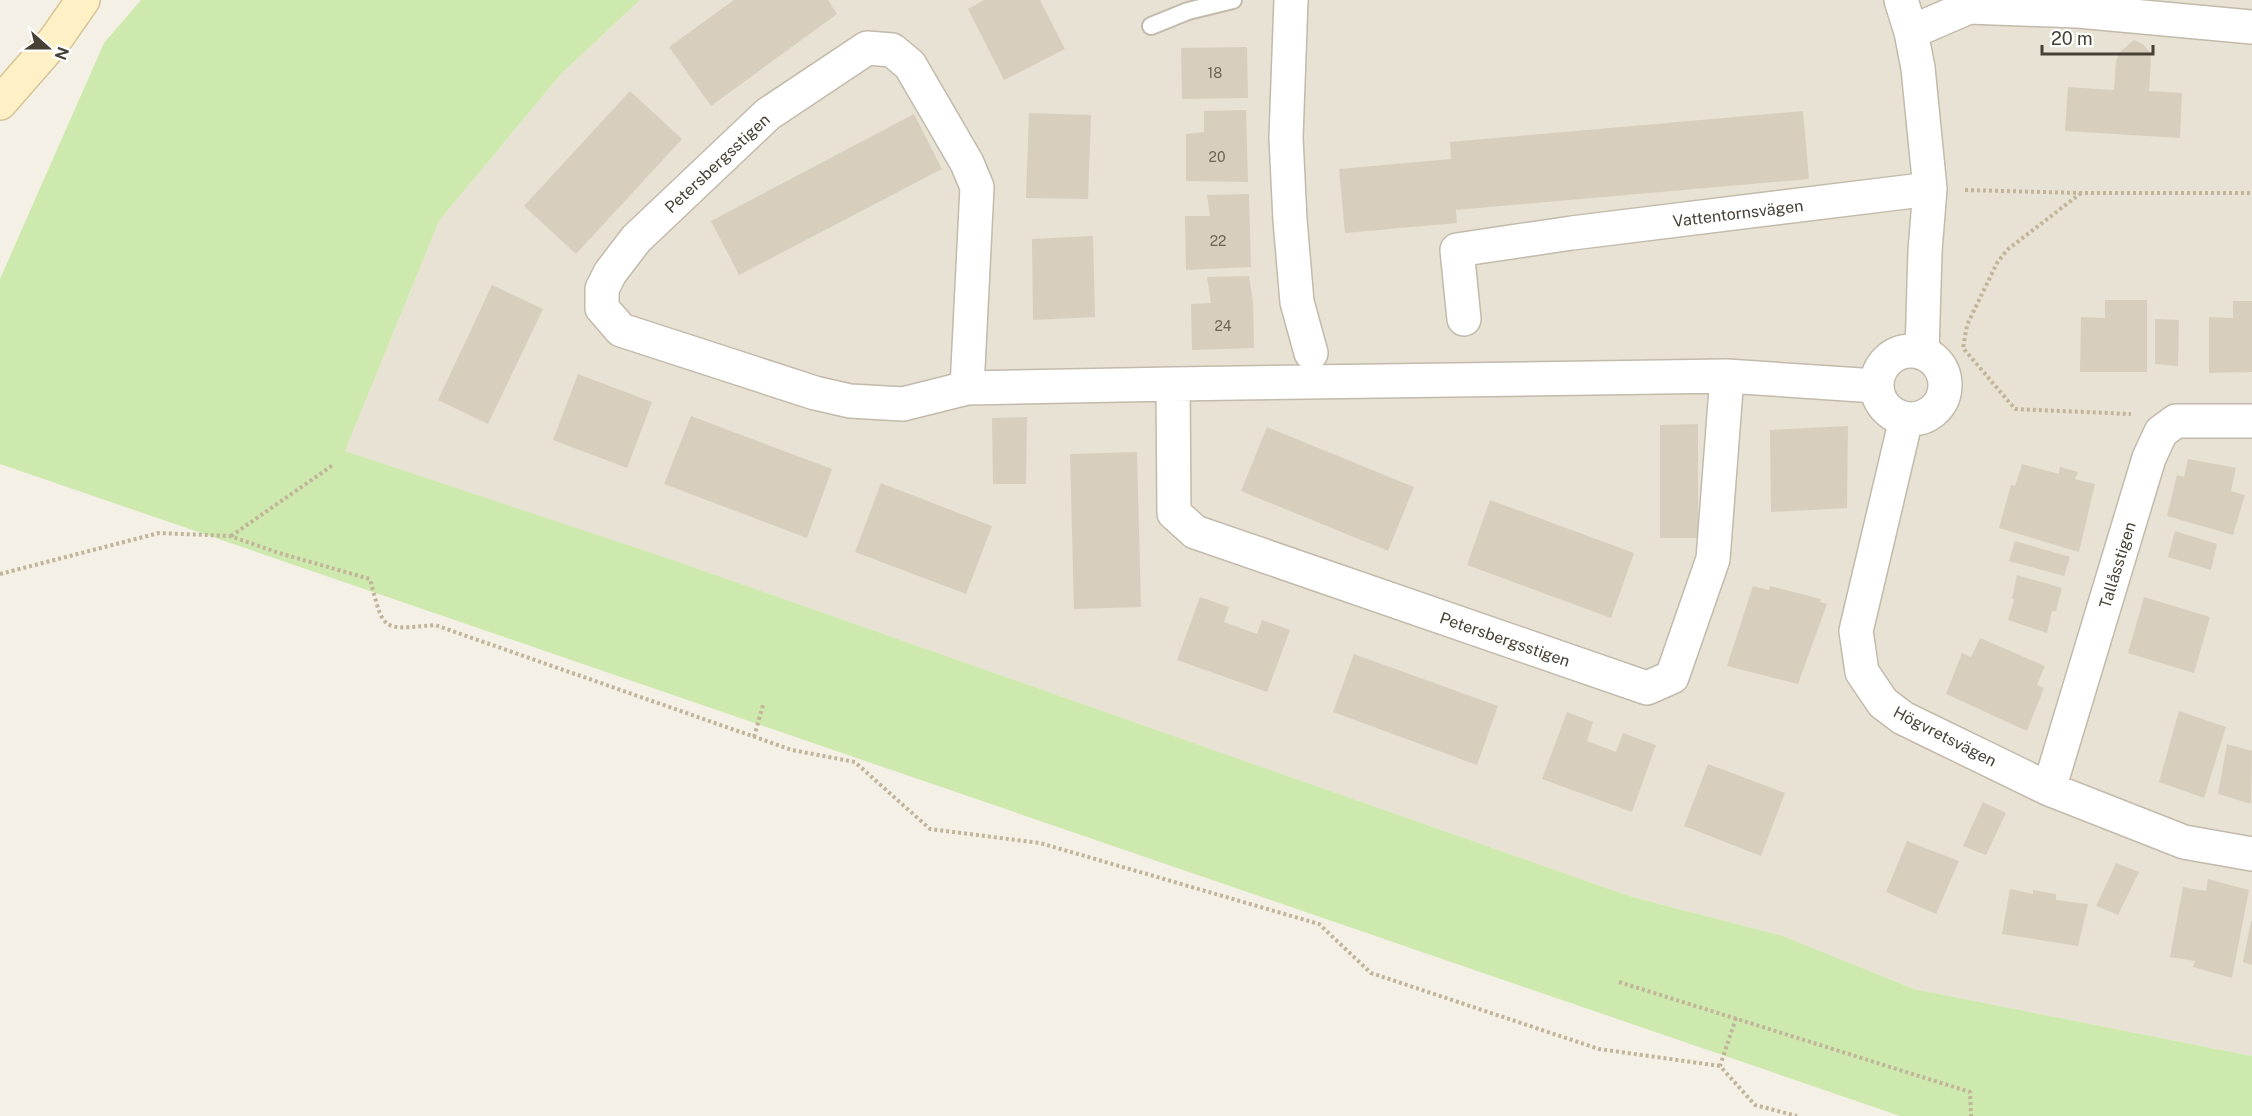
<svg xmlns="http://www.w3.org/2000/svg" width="2252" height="1116" viewBox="0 0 2252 1116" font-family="'Public Sans',sans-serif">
	<rect width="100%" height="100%" fill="#f4f0e6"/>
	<!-- residential -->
	<path fill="#e8e2d4" d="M640,0H2252V1056L1914,989L1783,936L1629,896L670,559L345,451L439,221L561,74Z"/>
	<!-- green -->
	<path fill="#cee9ae" d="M141,0H640L561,74L439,221L345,451L670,559L1629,896L1783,936L1914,989L2252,1056V1116H1900L0,464V279L104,43Z"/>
	<!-- building -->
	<path fill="#d8cebe" d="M734,0H828L837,14L711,106L669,47Z
		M984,0H1040L1065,49L1004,80L968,9Z
		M2134,40L2143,44L2150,52L2151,60L2149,91L2182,93L2180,138L2065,131L2068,87L2114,90L2116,61L2120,52Z
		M1247,47L1248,98L1182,99L1181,48Z
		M630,91L682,139L576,254L524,206Z
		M1246,110L1248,182L1186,181V134L1204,132V111Z
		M1803,111L1809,179L1456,210L1457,223L1345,233L1339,169L1451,159L1450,142Z
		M1029,113L1091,115L1088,199L1026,198Z
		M914,114L942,169L739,275L711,221Z
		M1249,194L1251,267L1186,270L1185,216H1210L1207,195Z
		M1093,236L1095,317L1033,320L1032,239Z
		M1249,276L1253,302L1254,348L1192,350L1191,304L1211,303L1207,277Z
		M492,285L543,309L488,424L438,400Z
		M2105,300H2147V372H2080L2081,317L2105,318Z
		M2233,301H2252V372L2209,373V317L2233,318Z
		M2155,319L2179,320L2178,366L2155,364Z
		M578,374L652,402L627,468L553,440Z
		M691,416L832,469L807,538L664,484Z
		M1027,417L1026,484H993L992,418Z
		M1698,424V538H1660V425Z
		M1848,426L1847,508L1771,512L1770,430Z
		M1267,427L1414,487L1388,551L1241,491Z
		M1137,452L1141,607L1074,609L1070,454Z
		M2188,459L2236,468L2231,491L2245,495L2233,535L2167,516L2177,475L2184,477Z
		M2022,464L2059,474L2060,467L2078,472L2075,479L2095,484L2079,552L1999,528L2011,485L2015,486Z
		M881,483L992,526L966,594L855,552Z
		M1490,500L1634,553L1611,618L1467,565Z
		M2175,531L2217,544L2211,570L2168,557Z
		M2015,541L2070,557L2064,576L2009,561Z
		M2017,575L2062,588L2056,611H2052L2047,633L2008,620L2014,600L2012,598Z
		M1753,586L1769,590L1770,586L1821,599L1820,602L1827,604L1798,684L1727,666Z
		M1200,597L1229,607L1224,622L1257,634L1262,620L1290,630L1267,692L1177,660Z
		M2144,597L2210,617L2194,673L2128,653Z
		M1980,638L2045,666L2037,685L2044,688L2027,731L1946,694L1962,653L1971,657Z
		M1354,654L1498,706L1477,765L1333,712Z
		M2179,711L2226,727L2204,798L2159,782Z
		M1567,712L1593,722L1587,741L1616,752L1623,733L1656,745L1632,812L1542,779Z
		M2227,744L2252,751L2251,804L2218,794Z
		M1708,764L1785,793L1761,856L1684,826Z
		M1983,802L2006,813L1986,855L1963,846Z
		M1907,841L1959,861L1936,914L1886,892Z
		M2116,863L2139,872L2118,915L2096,906Z
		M2208,879L2249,890L2232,978L2193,967L2195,961L2170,957L2183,887L2206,891Z
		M2010,889L2033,894V890L2056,894V900L2088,904L2078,946L2002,934Z
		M2251,921H2252V965L2243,962Z"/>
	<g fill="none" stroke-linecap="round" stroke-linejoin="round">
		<defs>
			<path id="service" d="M1151,26L1188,11L1233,0"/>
			<path id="minor" d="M1291,0L1286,138L1290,220L1297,302L1311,353
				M1901,0L1911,32L1918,68L1930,189L1925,251L1922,353
				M1911,32L1969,7L2078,11L2252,27
				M1464,319L1457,250L1572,233L1930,189
				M1877 385a34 34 0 1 1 68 0a34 34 0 1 1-68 0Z
				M1173,384L1174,513L1195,532L1647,688L1672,677L1713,559L1727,376
				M967,388L977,187L967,163L910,65L892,50L867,48L768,114L636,239L610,273L602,289V308L621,330L815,393L850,401L903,404L967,388L1173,384L1727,376L1876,386
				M1906,419L1856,631L1862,672L1883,703L1903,718L2049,789L2184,842L2252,854
				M2049,789L2149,458L2161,432L2176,421H2252"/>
			<path id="secondary" d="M0,103L55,40L83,0"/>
		</defs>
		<!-- service casing -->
		<use href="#service" stroke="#c2baab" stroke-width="20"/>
		<!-- minor casing -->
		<use href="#minor" stroke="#c2baab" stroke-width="36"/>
		<!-- secondary casing -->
		<use href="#secondary" stroke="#d5c495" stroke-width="36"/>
		<!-- path -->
		<path stroke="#c1b499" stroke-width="4" stroke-dasharray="3 3" stroke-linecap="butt" d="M1965,190L2081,193H2252
			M2081,193L2007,250L1997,263L1967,325L1963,348L2015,409L2131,414
			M231,536L333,465
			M0,574L159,533L230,536L279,553L370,579C384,632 381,630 435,625L792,750L855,762L930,829L1040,843L1319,924L1371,973L1599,1049L1720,1066
			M754,737L763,705
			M1619,982L1970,1092L1971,1116
			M1736,1018L1720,1066L1755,1105L1797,1116"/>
		<!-- service -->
		<use href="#service" stroke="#fff" stroke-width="16"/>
		<!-- minor -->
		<use href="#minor" stroke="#fff" stroke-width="33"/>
		<!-- secondary -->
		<use href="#secondary" stroke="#fff1c5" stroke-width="33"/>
	</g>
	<g text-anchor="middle" stroke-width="4.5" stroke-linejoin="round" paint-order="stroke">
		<!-- number labels -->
		<g font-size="14" fill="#6b6457">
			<text x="1215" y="78">18</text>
			<text x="1217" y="162">20</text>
			<text x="1218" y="246">22</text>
			<text x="1223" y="331">24</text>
		</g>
		<!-- street labels -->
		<g font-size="16" fill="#474035" stroke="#fff">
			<text transform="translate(717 163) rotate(-43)" y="6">Petersbergsstigen</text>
			<text transform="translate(1738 213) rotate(-7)" y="6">Vattentornsvägen</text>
			<text transform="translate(2117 565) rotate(-73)" y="6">Tallåsstigen</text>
			<text transform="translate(1505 639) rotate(19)" y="6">Petersbergsstigen</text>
			<text transform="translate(1945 736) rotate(27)" y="6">Högvretsvägen</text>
		</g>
	</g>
	<!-- north arrow -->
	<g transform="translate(48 48) rotate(111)" stroke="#ffffff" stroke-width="4.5" paint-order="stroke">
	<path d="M0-4.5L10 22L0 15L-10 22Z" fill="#474035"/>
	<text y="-9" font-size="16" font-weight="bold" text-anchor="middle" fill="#474035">N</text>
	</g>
	<!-- scale -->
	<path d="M2042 45v9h111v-9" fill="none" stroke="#474035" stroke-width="3"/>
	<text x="2051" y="45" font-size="18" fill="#474035" stroke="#ffffff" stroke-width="4.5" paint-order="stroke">20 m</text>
</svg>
